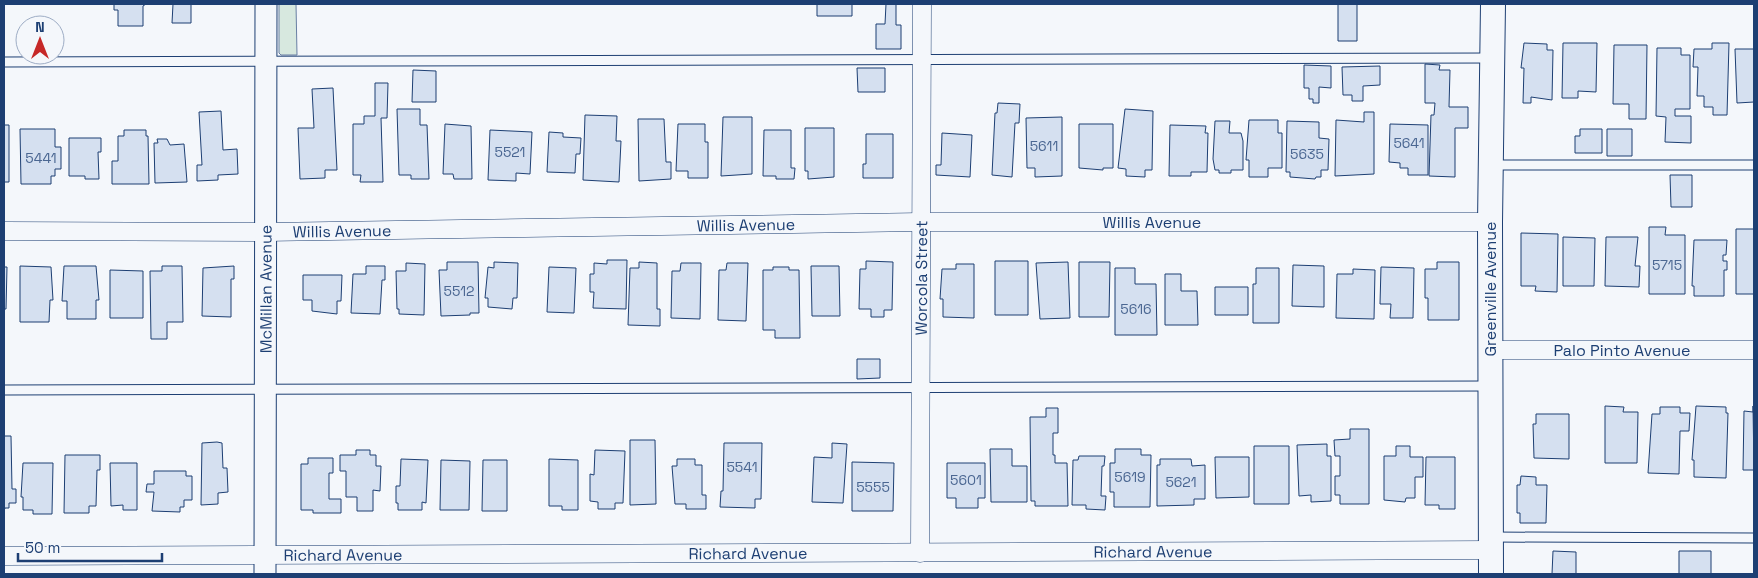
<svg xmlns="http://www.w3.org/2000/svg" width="1758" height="578" viewBox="0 0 1758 578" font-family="'Space Grotesk',sans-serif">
	<rect width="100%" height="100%" fill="#f4f7fb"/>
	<!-- green -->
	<path fill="#d7e8df" stroke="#687fa3" d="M279,4H296L297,55H281L279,53Z"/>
	<!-- building -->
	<path fill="#d5e0f0" stroke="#1d3f73" d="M114,4H146L143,6V26H118V10H114Z
		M173,4H191V23H172Z
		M817,4H852V16H817Z
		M886,4H896V25H901V49H876V24H885Z
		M1338,4H1357V41H1338Z
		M1524,43L1547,44V50H1553L1552,100L1531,97V103H1523L1524,68H1521Z
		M1563,43H1597L1596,92L1578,91V98H1562Z
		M1712,43H1729L1727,115H1713V107H1704V96H1697L1698,67H1693L1694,49H1712Z
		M1614,45H1647L1646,119H1629V104H1613Z
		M1657,48H1681V55H1690V109H1675V116H1691V143L1665,142L1666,117L1656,116Z
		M1735,49H1754V102L1737,103Z
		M1425,64L1440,65L1439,70H1450L1449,107H1468V128H1455V177L1429,176L1431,115H1434L1435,103H1425Z
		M1304,65L1331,66V88L1319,87V103H1313V99H1309V88H1304Z
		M1380,66V85L1363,86V101H1352V95H1343L1342,67Z
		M857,68H885V92H858Z
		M413,70L436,71V102H412Z
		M375,83H388L387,118H381L383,182H360L361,175H353V124H364V116H375Z
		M333,88L337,170H325V178L300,179L298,128H314L312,89Z
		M998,103L1020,104L1019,123H1015L1012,177L992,175L995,113H997Z
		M397,109H420V125H427L429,179H411V175H399Z
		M1125,109L1153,111L1152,170H1145V177L1126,176V169L1118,168Z
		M221,111L223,150L237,149L238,174L218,175V180L197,181V165H202L199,112Z
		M1364,112H1374V174L1335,176L1336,120L1364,122Z
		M585,115L617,116L616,141H621L619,182L583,180Z
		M723,117H752V174L721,176Z
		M1062,117V176L1035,177V168H1027L1026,118Z
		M638,119H664L666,162H671V179L639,181Z
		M1249,120H1278V133H1282V168H1268V177H1249V160H1246Z
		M1215,121H1230L1229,133H1241L1243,141V170H1231V173H1219V170H1215L1213,159Z
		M1287,121L1319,122V138L1329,139L1328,170H1321V177H1316L1315,179L1290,177V172H1286Z
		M445,124L471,126L472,179H454L453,174H443Z
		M678,124H705V142H708V178H688V171H676Z
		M1079,124H1113V168H1103V170L1079,168Z
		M1390,124L1428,125V175H1408V168H1400V163L1389,162Z
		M4,125H9V182H4Z
		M1170,125L1206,126L1205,133H1208L1207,172H1191V176H1169Z
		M805,128H834V177L808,179V171H805Z
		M20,129H55V147H61V169H55V176H51V184H21Z
		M1580,129H1602V153H1575V136H1580Z
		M1607,129H1632V156H1607Z
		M124,130H146V136H148L149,184H112V161H118V136H124Z
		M490,130L532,132L530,174L516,173V181L488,180Z
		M764,130H791V168H795L794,179H776V176H763Z
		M549,132L563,133V137L581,138L580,154H576L575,173L547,172Z
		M942,133L972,135L970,177L936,175V165H941Z
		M866,134H893V178H863V164H866Z
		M69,138H101V152H98L99,179H85V176H69Z
		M157,139H167L170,145L184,144L187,182L155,183L154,143H158Z
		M1670,175H1692V207H1671Z
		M1649,227H1666L1665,235H1685V294H1649Z
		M1736,229H1754V294H1736Z
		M1521,233L1558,234L1557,292L1535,291L1536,286H1521Z
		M1563,237L1595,238L1594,286H1563Z
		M1606,237H1638L1635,266H1640L1639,287L1605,286Z
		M1694,240H1727L1726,255H1723V261H1727V270H1724V296H1694V286H1692Z
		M607,260H627L626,309L593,308L594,292H590V274H594V263L607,264Z
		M866,261L893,262L892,310H884V317H871V309H859L860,269H866Z
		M995,261H1028V315H995Z
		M447,262H478L479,313H470V315L441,316L439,270H447Z
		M494,262L518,263L517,298H513L512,309L488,307V298H485L488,267L494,268Z
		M639,262L657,263V309H660V326L628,325L630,268H639Z
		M1068,262L1070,318L1040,319L1036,263Z
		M1079,262H1110L1109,317H1079Z
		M1437,262H1459V320H1428V298H1425V269H1437Z
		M406,263L425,264L424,315L399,314V309H397L396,271H406Z
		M681,263H701L700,319L671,318L672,271H680Z
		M727,263H748L746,321L718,320L719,270H726Z
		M956,264H974V318L943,317V299H940L942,269H956Z
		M1293,265L1324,266V307L1292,306Z
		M20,266L51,267L53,300H50L49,322H20Z
		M64,266H96L99,300H96V319H67V301H62Z
		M162,266H182L183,322H167V339H151L150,271H162Z
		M234,266V279H231V317L202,316L203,268Z
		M366,266H385V280H382L380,314L351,313L353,274H366Z
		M811,266H839L840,316H812Z
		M4,267H7L6,309H4Z
		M549,267L576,268L574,313L547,312Z
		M773,267H789V270H799L800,338H775V330H763V270H773Z
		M1381,267L1414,268L1413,318H1390L1391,304H1380Z
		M1115,268H1135V284H1156L1157,335H1115Z
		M1256,268H1279V323H1253V284H1256Z
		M1353,269L1375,270L1374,319L1336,318L1337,274H1353Z
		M110,270L143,271V318H110Z
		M1165,274H1181V291H1197L1198,325H1165Z
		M303,275H342L341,301H337V314L312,311V300H303Z
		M1215,287H1248V315H1215Z
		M857,359H880V378L857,379Z
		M1605,406L1624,407L1623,412H1638L1637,463H1605Z
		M1696,406L1726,407V413H1728L1726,478L1694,477V460H1692Z
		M1753,406L1754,470H1743L1744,411L1753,412Z
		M1660,407H1680V413H1690L1689,431H1680L1679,474L1648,473L1652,414H1660Z
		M1046,408H1058V433H1053V455H1055V463H1067L1068,506H1035V501H1031L1030,417H1046Z
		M1536,414H1569V459L1534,458L1533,424H1536Z
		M1350,429H1369V504H1340V495H1335V476H1340V456H1335L1334,440L1350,439Z
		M4,436H11L12,489H16V503H9V508H5L4,511Z
		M630,440H655L656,504L630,505Z
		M217,442L222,443L223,468H227L228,492L218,493V504L201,505L202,443Z
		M724,443H762L761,499H755V508L720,507L721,491H723Z
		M832,443L847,444L843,503L812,502L814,457L832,458Z
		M1327,444V456H1331V501L1311,502V495L1299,496L1297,445Z
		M1254,446H1289V504H1254Z
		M1396,446H1410V457H1423V477H1415V498H1406L1405,502L1384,500V456H1396Z
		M990,449H1012V466H1027V502H991Z
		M1115,449H1141V455H1151L1150,507H1114V492H1110V463H1115Z
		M356,450H370V455H376V466H381L380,491L373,490V511H357V497H346V471H340V455H356Z
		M595,450L625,451L623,503H615V509H598V502L590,501V474L594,475Z
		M65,455H100V470H97L96,506H89V513H64Z
		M1079,456H1105L1104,466H1102L1101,496H1106L1105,510L1086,509V505H1072L1073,460H1078Z
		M1215,457H1249V497L1216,498Z
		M1426,457H1455V509H1439V505H1425Z
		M308,458H333V473H329V499H341V513H313V510H301V464H308Z
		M401,459L428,460L426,503L422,502V510H398V503H396V486H400Z
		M549,459L578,460V510H562V506H549Z
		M677,459H695V465H702V495H706V509H686V504H675L672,466H677Z
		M1160,459H1191L1192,466L1205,465V499H1194V505L1157,506V465H1160Z
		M441,460L470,461L469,510H440Z
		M483,460H507V511H482Z
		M852,462L894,463L893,511H852Z
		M23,463H53L52,514H33V510H23V497H21Z
		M110,463H137V510H123V505L111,506Z
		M947,463H985V498H978V508H956V498H947Z
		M154,471H186V476H192V500H184V507H180V512L152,511L154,492H146L147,484H154Z
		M1521,476L1536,477V485H1547L1546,523H1520V513H1517V485H1520Z
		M1553,551L1576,552V574H1552Z
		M1679,551H1711V574H1679Z"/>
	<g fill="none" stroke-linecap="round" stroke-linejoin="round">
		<defs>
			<path id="service" d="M4,62L1492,58
				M1492,165H1754
				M4,390L1488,386
				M1492,537L1754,538"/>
			<g id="minor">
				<path id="s1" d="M4,231L265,232L920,222H1490"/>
				<path id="s2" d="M1490,350H1754"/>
				<path id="s3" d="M920,553L922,4"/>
				<path id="s4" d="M4,556L1491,550"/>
			</g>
			<g id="tertiary">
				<path id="s5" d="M265,574L266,4"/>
			</g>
			<path id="secondary" d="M1491,574L1490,222L1493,4"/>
		</defs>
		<!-- service casing -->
		<use href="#service" stroke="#1d3f73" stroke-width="11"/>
		<!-- minor casing -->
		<use href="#minor" stroke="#1d3f73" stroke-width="19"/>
		<!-- tertiary casing -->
		<use href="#tertiary" stroke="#1d3f73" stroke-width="23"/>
		<!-- secondary casing -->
		<use href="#secondary" stroke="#1d3f73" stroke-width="26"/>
		<!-- service -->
		<use href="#service" stroke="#f4f7fb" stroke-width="9"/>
		<!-- minor -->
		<use href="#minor" stroke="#f4f7fb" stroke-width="18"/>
		<!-- tertiary -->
		<use href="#tertiary" stroke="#f4f7fb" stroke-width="21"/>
		<!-- secondary -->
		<use href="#secondary" stroke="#f4f7fb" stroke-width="24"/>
	</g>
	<g text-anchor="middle" stroke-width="4" stroke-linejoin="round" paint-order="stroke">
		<!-- number labels -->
		<g font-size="14" fill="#4b6792">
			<text x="1409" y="148">5641</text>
			<text x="1044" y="151">5611</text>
			<text x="510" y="157">5521</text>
			<text x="1307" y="159">5635</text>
			<text x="41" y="163">5441</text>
			<text x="1667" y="270">5715</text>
			<text x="459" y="296">5512</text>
			<text x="1136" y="314">5616</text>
			<text x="742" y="472">5541</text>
			<text x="1130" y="482">5619</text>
			<text x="966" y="485">5601</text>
			<text x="1181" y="487">5621</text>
			<text x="873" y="492">5555</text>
		</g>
		<!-- street labels -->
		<g font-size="16" fill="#1d3f73" stroke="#f4f7fb">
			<text dy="6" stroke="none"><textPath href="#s1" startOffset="1148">Willis Avenue</textPath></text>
			<text dy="6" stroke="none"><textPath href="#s1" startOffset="742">Willis Avenue</textPath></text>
			<text dy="6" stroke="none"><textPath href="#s1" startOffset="338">Willis Avenue</textPath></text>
			<text dy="6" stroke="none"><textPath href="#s3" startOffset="275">Worcola Street</textPath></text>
			<text dy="6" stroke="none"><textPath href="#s5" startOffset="285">McMillan Avenue</textPath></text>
			<text transform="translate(1490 289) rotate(-90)" y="6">Greenville Avenue</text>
			<text dy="6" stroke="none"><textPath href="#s2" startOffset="132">Palo Pinto Avenue</textPath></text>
			<text dy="6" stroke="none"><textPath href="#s4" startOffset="1149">Richard Avenue</textPath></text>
			<text dy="6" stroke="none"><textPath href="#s4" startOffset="744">Richard Avenue</textPath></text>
			<text dy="6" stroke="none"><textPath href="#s4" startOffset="339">Richard Avenue</textPath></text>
		</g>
	</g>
	<!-- border -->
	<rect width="1758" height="578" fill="none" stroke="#1d3f73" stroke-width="10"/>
	<!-- north arrow -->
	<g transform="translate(40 40)"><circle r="24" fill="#f4f7fb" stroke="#9eadc5"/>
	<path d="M0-4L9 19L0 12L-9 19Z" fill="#c62828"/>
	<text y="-8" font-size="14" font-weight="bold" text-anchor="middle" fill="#1d3f73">N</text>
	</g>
	<!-- scale -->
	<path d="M18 553v8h144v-8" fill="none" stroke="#1d3f73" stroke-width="2.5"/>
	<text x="25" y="553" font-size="15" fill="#1d3f73" stroke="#f4f7fb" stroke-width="4" paint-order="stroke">50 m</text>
</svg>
